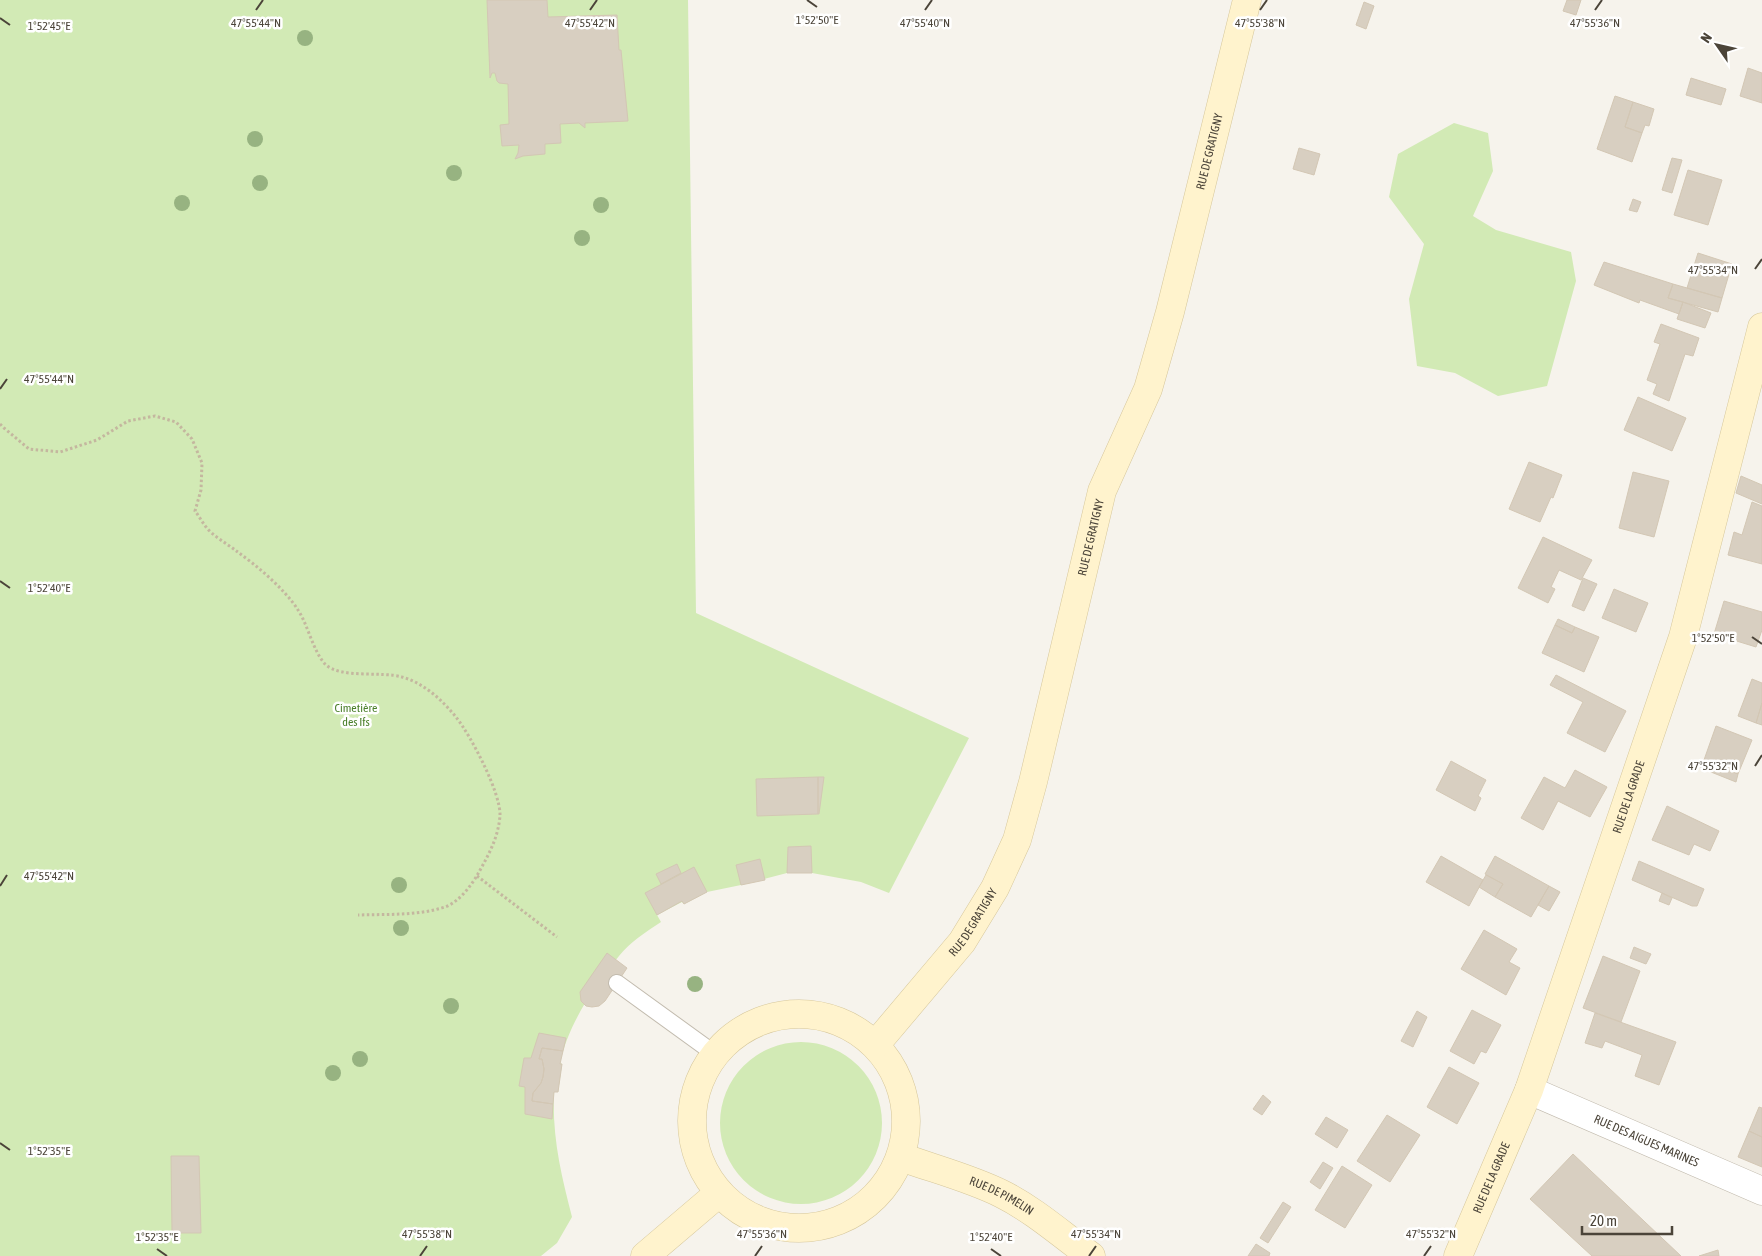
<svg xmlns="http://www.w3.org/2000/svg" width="1762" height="1256" viewBox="0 0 1762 1256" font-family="'Asap Condensed',sans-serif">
	<rect width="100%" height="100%" fill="#f6f3ec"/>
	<!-- green -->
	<path fill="#d2eab5" d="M0,0H688L696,613L969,738L889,893L861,882L812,873H787L741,885L707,892L684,904L682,902L657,915L661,922C646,932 630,942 619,956C594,986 568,1025 560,1063L562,1064L558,1092H554C552,1137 561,1174 572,1217L557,1243L541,1256H0Z
		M1454,123L1488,133L1493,171L1473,216L1496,230L1571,252L1576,281L1547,386L1498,396L1455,373L1417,366L1409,299L1424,244L1389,197L1398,154Z
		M720 1123a81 81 0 1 1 162 0a81 81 0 1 1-162 0Z"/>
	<!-- building -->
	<path fill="#d8cfc1" stroke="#d3c7b4" d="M487,0H547L548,17L617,15L619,50H621L628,121L585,123V128L579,123L560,124L561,143L545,144V154L523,156L515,159L518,153L519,145L502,146L500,125L509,124L508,84L499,83L497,81L495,73H492L490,78Z
		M1567,0H1581L1576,15L1563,11Z
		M1364,2L1374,6L1366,29L1356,25Z
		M1748,68L1762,73V103L1740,96Z
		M1691,78L1726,89L1721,105L1686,95Z
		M1615,96L1633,102L1625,127L1642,133L1632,162L1597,149Z
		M1633,102L1654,109L1649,126L1645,125L1642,133L1625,127Z
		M1299,148L1320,154L1314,175L1293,169Z
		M1672,158L1682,160L1672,193L1662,190Z
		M1688,170L1722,180L1708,225L1674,215Z
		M1633,199L1641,202L1637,212L1629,210Z
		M1698,253L1732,264L1722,298L1687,288Z
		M1604,262L1673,284L1668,298L1683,302L1679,314L1640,300L1639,303L1594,285Z
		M1673,284L1722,298L1718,312L1668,298Z
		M1683,302L1711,313L1705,328L1677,319Z
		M1661,324L1699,338L1693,356L1685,354L1669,401L1653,394L1657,384L1647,380L1660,344L1654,342Z
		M1638,397L1686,418L1672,451L1624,430Z
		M1529,462L1562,475L1553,498L1551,497L1540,522L1509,509Z
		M1633,472L1669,481L1654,537L1619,528Z
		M1741,476L1762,485V504L1736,493Z
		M1752,502L1762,506V564L1728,555L1734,532L1742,535Z
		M1543,537L1592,560L1581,580L1559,570L1551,587L1555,589L1548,603L1518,588Z
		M1583,578L1597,584L1584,611L1572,606Z
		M1614,589L1648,603L1636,632L1602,618Z
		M1724,601L1762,612V630L1756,647L1714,634Z
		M1558,619L1575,627L1572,633L1555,625Z
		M1555,625L1572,633L1575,627L1599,637L1584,672L1542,653Z
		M1556,675L1626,711L1605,752L1567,733L1583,702L1550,685Z
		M1752,679L1762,683V703L1756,723L1738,716Z
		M1762,703V725L1756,723Z
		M1716,726L1752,740L1738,774L1704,760Z
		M1704,760L1738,774L1736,782L1701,768Z
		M1451,761L1486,780L1478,796L1481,798L1475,811L1436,790Z
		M1575,770L1607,787L1590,817L1558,801L1543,830L1521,818L1544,777L1565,788Z
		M818,777V814L757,816L756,779Z
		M818,777H824L819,814H818Z
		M1667,806L1719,831L1710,851L1694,844L1689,855L1652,840Z
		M811,846L812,873H787L788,847Z
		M1441,856L1483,880L1469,906L1426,882Z
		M1495,856L1549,886L1531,917L1495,897L1503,884L1485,874Z
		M760,859L765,880L741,885L736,865Z
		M1639,861L1704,889L1697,906H1692L1632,880Z
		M677,864L681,873L661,884L656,874Z
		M694,867L707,892L684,904L682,901L657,915L645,893Z
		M1486,875L1503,884L1495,897L1479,887Z
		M1549,886L1560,892L1549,911L1538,905Z
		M1662,893L1672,898L1669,905L1659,901Z
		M1484,930L1517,949L1509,962L1520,968L1506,995L1461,969Z
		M1634,947L1651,954L1646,964L1630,958Z
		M607,953L627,968L605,1001L599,1006L592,1007L586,1006L581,1001L580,992Z
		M1603,956L1640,971L1621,1022L1583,1008Z
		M1472,1010L1501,1025L1486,1053L1481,1051L1474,1064L1450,1051Z
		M1417,1011L1427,1017L1413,1047L1401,1041Z
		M1595,1013L1676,1042L1659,1085L1635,1076L1642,1055L1605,1041L1602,1048L1585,1043Z
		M539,1033L566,1038L563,1051L542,1048L539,1059H542L544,1069L543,1077L541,1083L533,1093L532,1101L553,1104L552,1119L525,1114V1087L519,1086L524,1058H531Z
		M542,1048L563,1051L560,1064H562L558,1092H554L553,1104L532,1101L533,1093L541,1083L543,1077L544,1069L542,1059H539Z
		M1449,1067L1479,1083L1457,1124L1427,1107Z
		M1263,1095L1271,1102L1262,1115L1253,1109Z
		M1759,1107L1762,1108V1137L1749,1131Z
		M1387,1115L1420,1135L1390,1182L1357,1161Z
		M1326,1117L1348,1130L1337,1148L1315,1134Z
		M1749,1131L1762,1137V1167L1738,1157Z
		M1573,1154L1681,1256H1592L1530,1199Z
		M171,1156H199L201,1233H172Z
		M1323,1162L1333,1168L1320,1189L1310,1182Z
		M1342,1166L1372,1185L1345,1228L1315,1210Z
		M1283,1202L1291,1207L1268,1243L1260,1238Z
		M1256,1244L1270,1253L1269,1256H1248Z
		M1718,1250L1719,1256H1699Z"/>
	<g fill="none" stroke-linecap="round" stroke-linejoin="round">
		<defs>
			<path id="lane" d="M617,983L715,1054"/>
			<g id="street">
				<path id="s1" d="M1529,1090L1762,1191"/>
			</g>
			<g id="secondary">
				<circle cx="799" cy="1121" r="107"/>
				<path id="s2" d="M876,1044L962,942L995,888L1017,840L1033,782L1102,491L1148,389L1170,312L1247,0"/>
				<path id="s3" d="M901,1157C934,1169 970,1178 1002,1194C1034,1210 1062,1235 1091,1256"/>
				<path d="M645,1256L719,1193"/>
				<path id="s4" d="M1458,1256L1529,1090L1683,637L1762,327"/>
			</g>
		</defs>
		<!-- lane casing -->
		<use href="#lane" stroke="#c2bbae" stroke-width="18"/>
		<!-- street casing -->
		<use href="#street" stroke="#c2bbae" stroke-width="29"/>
		<!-- secondary casing -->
		<use href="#secondary" stroke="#d6c79b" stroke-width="29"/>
		<!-- path -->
		<path stroke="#c4b79f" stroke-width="3" stroke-dasharray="2.5 2.5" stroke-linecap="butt" d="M0,424L4,428L29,449L60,452L97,440L128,421L155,416L176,422L192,439L202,463L201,490L195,511C199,516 202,522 206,527C213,536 226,543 235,550C256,565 284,588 298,610C308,625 313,651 325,664C340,679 382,671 402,677C424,683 442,700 456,717C471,736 501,793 500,816C498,838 489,854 479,872C472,885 459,902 445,907C417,916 387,914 358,915
			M477,876L557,937"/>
		<!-- lane -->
		<use href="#lane" stroke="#fff" stroke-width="16"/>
		<!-- street -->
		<use href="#street" stroke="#fff" stroke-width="28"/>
		<!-- secondary -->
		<use href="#secondary" stroke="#fff3cd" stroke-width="28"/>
	</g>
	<!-- trees -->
	<g fill="#97b381">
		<circle cx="305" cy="38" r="8"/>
		<circle cx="255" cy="139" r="8"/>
		<circle cx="454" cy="173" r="8"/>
		<circle cx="260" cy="183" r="8"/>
		<circle cx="182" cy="203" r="8"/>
		<circle cx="601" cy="205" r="8"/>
		<circle cx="582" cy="238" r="8"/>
		<circle cx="399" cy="885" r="8"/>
		<circle cx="401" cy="928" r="8"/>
		<circle cx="695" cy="984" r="8"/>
		<circle cx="451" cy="1006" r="8"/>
		<circle cx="360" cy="1059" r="8"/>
		<circle cx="333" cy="1073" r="8"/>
	</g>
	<!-- ticks -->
	<path fill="none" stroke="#4b4439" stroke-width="2" d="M807,0L817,7M256,10L263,0M590,10L597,0M925,10L932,0M1260,10L1267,0M1595,10L1602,0M0,18L10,25M1755,269L1762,259M0,389L7,379M0,581L10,588M1752,637L1762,644M1755,766L1762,755M0,886L7,875M0,1143L10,1150M157,1249L167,1256M991,1249L1001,1256M420,1256L427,1246M755,1256L762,1246M1089,1256L1096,1246M1424,1256L1431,1246"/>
	<g text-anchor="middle" stroke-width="5" stroke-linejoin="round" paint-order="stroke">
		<!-- street labels -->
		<g font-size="12" fill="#4b4439" stroke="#fff">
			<text dy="4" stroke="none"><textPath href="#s2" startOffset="966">RUE DE GRATIGNY</textPath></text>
			<text dy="4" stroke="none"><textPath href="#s2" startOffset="561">RUE DE GRATIGNY</textPath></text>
			<text dy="4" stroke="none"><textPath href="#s4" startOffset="490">RUE DE LA GRADE</textPath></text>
			<text dy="4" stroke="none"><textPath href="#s2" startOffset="156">RUE DE GRATIGNY</textPath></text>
			<text dy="4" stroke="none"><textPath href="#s1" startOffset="128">RUE DES AIGUES MARINES</textPath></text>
			<text dy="4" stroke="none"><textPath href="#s4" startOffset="85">RUE DE LA GRADE</textPath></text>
			<text dy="4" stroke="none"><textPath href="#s3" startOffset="108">RUE DE PIMELIN</textPath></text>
		</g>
		<!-- park labels -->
		<g font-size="12" fill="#4a7f2a" stroke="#fff">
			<text x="356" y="712">Cimetière<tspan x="356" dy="14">des Ifs</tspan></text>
		</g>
	</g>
	<g font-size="12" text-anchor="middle" fill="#4b4439" stroke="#fff" stroke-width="5" stroke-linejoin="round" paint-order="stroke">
		<text x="817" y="24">1°52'50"E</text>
		<text x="256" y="27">47°55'44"N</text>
		<text x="590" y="27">47°55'42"N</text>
		<text x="925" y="27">47°55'40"N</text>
		<text x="1260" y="27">47°55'38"N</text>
		<text x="1595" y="27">47°55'36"N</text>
		<text x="49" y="30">1°52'45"E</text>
		<text x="1713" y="274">47°55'34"N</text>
		<text x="49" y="383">47°55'44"N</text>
		<text x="49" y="592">1°52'40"E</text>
		<text x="1713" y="642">1°52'50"E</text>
		<text x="1713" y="770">47°55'32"N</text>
		<text x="49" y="880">47°55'42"N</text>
		<text x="49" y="1155">1°52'35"E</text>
		<text x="427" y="1238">47°55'38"N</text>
		<text x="762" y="1238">47°55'36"N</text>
		<text x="1096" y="1238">47°55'34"N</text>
		<text x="1431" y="1238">47°55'32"N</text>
		<text x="157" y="1241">1°52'35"E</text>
		<text x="991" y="1241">1°52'40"E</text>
	</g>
	<!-- north arrow -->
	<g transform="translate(1717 45) rotate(304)" stroke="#ffffff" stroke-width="4" paint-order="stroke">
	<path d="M0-4L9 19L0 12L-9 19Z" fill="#4b4439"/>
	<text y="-8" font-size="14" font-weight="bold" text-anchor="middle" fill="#4b4439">N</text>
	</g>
	<!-- scale -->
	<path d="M1582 1226v8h90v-8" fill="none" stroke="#4b4439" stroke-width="2.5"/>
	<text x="1590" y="1226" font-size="15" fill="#4b4439" stroke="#ffffff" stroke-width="4" paint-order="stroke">20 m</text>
</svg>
